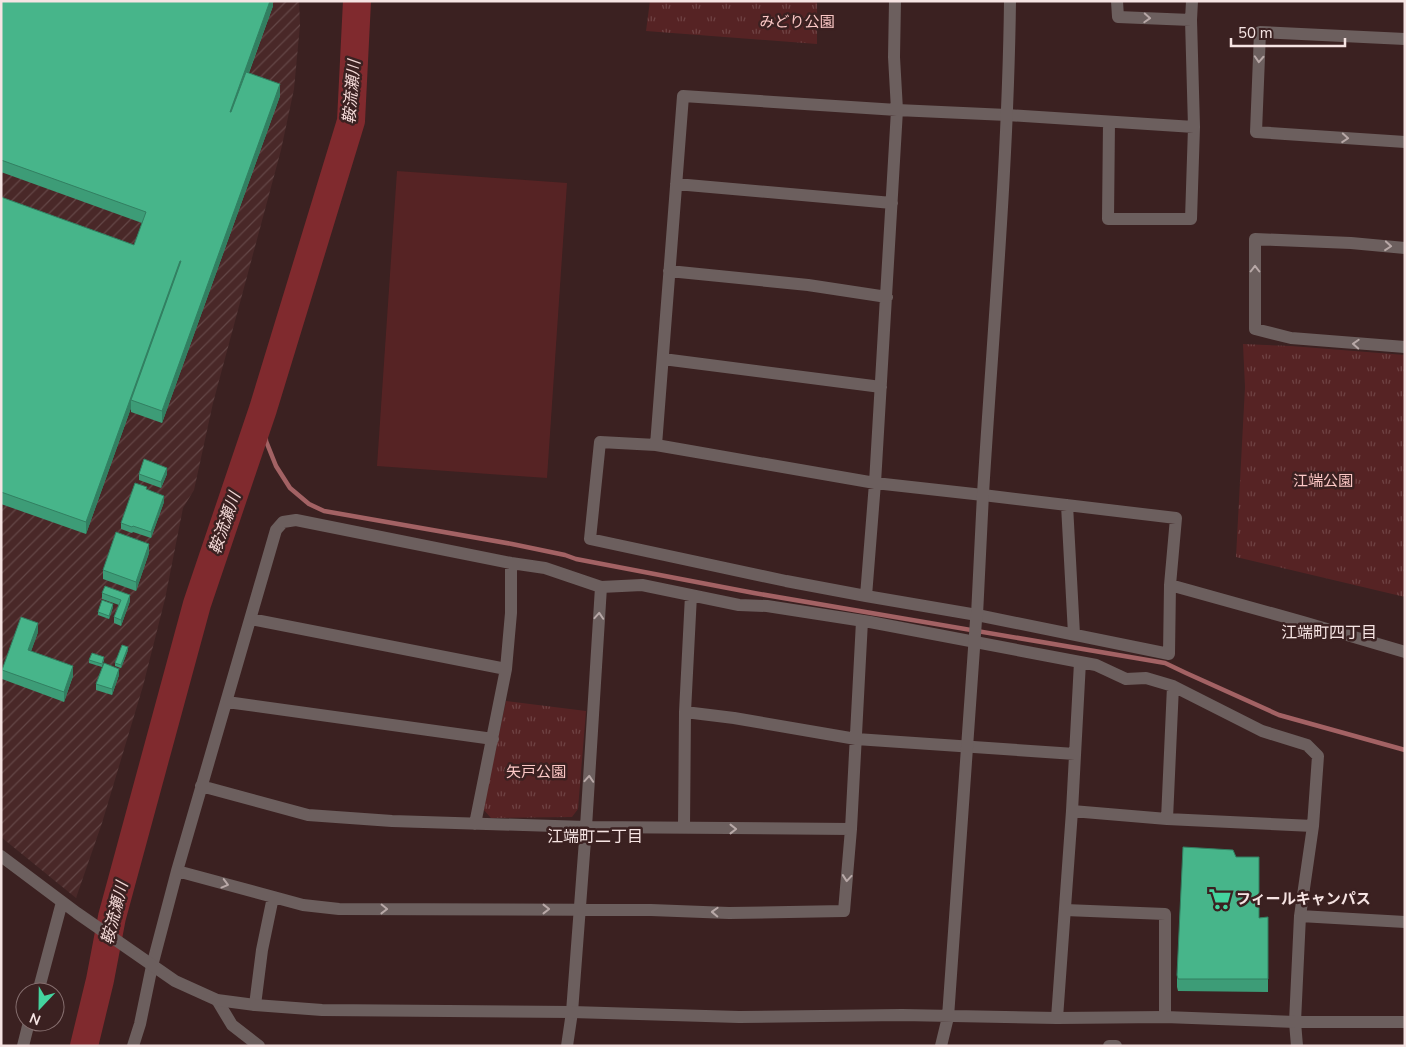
<svg xmlns="http://www.w3.org/2000/svg" width="1406" height="1047" viewBox="0 0 1406 1047" font-family="'Nunito Sans','Noto Sans JP',sans-serif">
	<defs>
		<pattern id="industrial-furrows" width="10" height="10" patternUnits="userSpaceOnUse" patternTransform="scale(1.25)"><rect width="10" height="10" fill="#492828"/><path d="M-1 1l2-2M0 10L10 0M9 11l2-2" fill="none" stroke="#644747"/></pattern>
		<pattern id="park-tufts" width="24" height="20" patternUnits="userSpaceOnUse" patternTransform="scale(1.25)"><rect width="24" height="20" fill="#562324"/><path d="M3 7l-1-3M5 7V3M7 7l1-3M15 17l-1-3M17 17v-4M19 17l1-3" fill="none" stroke="#6f4344"/></pattern>
	</defs>
	<rect width="100%" height="100%" fill="#3b2121"/>
	<!-- industrial -->
	<path fill="url(#industrial-furrows)" d="M1,1H299L300,25L294,89L281,150L213,403L194,490L183,508L165,599L143,686L102,823L76,898L1,837Z"/>
	<!-- park -->
	<path fill="url(#park-tufts)" d="M650,1H817V44L646,31Z
		M1243,344L1291,346L1405,355V597L1236,557L1245,387Z
		M506,701L586,711L578,809L572,817L491,818L483,809Z"/>
	<!-- pitch -->
	<path fill="#562324" d="M397,171L567,183L547,478L377,466Z"/>
	<g fill="none" stroke-linecap="round" stroke-linejoin="round">
		<!-- stream -->
		<path stroke="#a36264" stroke-width="4.5" d="M263,409L266,441L276,466L290,488L309,504L324,511L512,544L565,555L576,559L754,593L1165,663L1186,673L1279,715L1405,750"/>
		<!-- river -->
		<path stroke="#802a2e" stroke-width="28" d="M84,1046L100,980L112,917L197,604L263,409L351,121L357,1"/>
		<!-- minor -->
		<path stroke="#6c5f5e" stroke-width="12" d="M1117,1L1118,17L1191,20
			M1405,39L1260,32L1256,132L1405,142
			M1109,122L1108,219H1191L1194,127L1191,20L1192,1
			M676,184L892,203
			M1405,248L1351,243L1255,239V329L1291,338L1405,347
			M669,271L808,285L887,297
			M663,359L881,387
			M600,442L656,445L875,483L983,495L1176,518L1170,585L1169,654L977,615L866,596L786,581L590,539Z
			M656,445L683,96L897,110L1007,115L1194,127
			M1067,505L1074,634
			M1170,585L1303,622L1405,652
			M866,596L875,483L897,110L894,57L895,1
			M251,619L506,669L475,824
			M506,669L511,613V563
			M227,702L493,739
			M685,712L691,595
			M201,786L308,815L392,821L586,827L851,829
			M1072,811L1167,819L1313,826
			M1167,819L1173,686
			M684,828L685,712L734,718L856,739L1075,754
			M177,871L303,905L339,909L651,910L729,913L844,911L851,829L862,621
			M1065,910L1165,914V1017
			M1300,916L1405,922
			M217,1000L232,1025L259,1046
			M255,1005L262,950L273,897
			M1057,1018L1072,811L1080,662
			M133,1046L140,1024L152,966L177,871L276,530L283,522L296,520L511,563L545,568L601,587L642,585L739,605L767,606L870,622L1096,665L1126,679L1146,678L1173,686L1262,731L1307,745L1318,756L1313,826L1300,916L1295,1022L1297,1046
			M567,1046L572,1012L586,827L601,587
			M1109,1046H1116"/>
		<!-- tertiary -->
		<path stroke="#6c5f5e" stroke-width="12" d="M1,856L77,913L175,981L217,1000L255,1005L322,1010L572,1012L739,1017L902,1015L1057,1018L1165,1017L1295,1022H1405
			M38,992L62,902
			M23,1046L29,1022
			M941,1046L948,1017L976,620L977,615C979,575 981,534 983,494C993,330 1008,166 1010,1"/>
	</g>
	<!-- wall -->
	<path fill="#3d9c77" d="M1,1H273V6L249,73L280,96L162,423L131,412V408L86,534L1,504V197L134,245L142,223L1,172Z
		M139,474H167L161,488L139,480Z
		M147,490L164,502L151,538L133,532L132,533L121,529V523Z
		M149,553L136,591L103,579V570Z
		M102,593L130,601L121,626L114,623V617L119,605L102,599Z
		M113,607L109,619L98,615V612Z
		M38,632L31,651L73,676L64,702L2,679V670Z
		M128,650L121,668L115,666V663Z
		M89,660H104L102,667L89,663Z
		M119,675L112,695L96,690V684Z
		M1268,917V992L1178,991L1177,987V975L1259,918Z"/>
	<!-- shaded-wall -->
	<path fill="#327f61" d="M270,1H273V6L230,124V112Z
		M280,84V96L162,423V411Z
		M180,261V273L131,400V408L86,534V522Z
		M167,468V474L161,488V482Z
		M164,496V502L151,538V532Z
		M149,544V553L136,591V582Z
		M130,595V601L121,626V620Z
		M113,604V607L109,619V616Z
		M38,623V632L28,660V650Z
		M128,647V650L121,668V665Z
		M73,666V676L64,702V692Z
		M119,669V675L112,695V689Z"/>
	<!-- building -->
	<path fill="#47b58a" stroke="#327f61" d="M1,1H270L230,112H231L246,72L280,84L162,411L131,400L181,261H180L86,522L1,492V197L134,245L146,212L1,160Z
		M144,459L167,468L161,482L139,474Z
		M135,483L147,487L146,489L164,496L151,532L133,526L132,527L121,523Z
		M116,532L149,544L136,582L103,570Z
		M105,586L130,595L121,620L114,617L121,600L102,593Z
		M102,600L113,604L109,616L98,612Z
		M21,617L38,623L28,650L73,666L64,692L2,670Z
		M122,645L128,647L121,665L115,663Z
		M92,653L104,657L102,664L89,660Z
		M104,663L119,669L112,689L96,684Z
		M1183,847L1233,850L1236,857H1259V918L1268,917V979H1178L1177,975Z"/>
	<!-- one-way arrows -->
	<defs><path id="oneway-chevron" d="M-2-3.5L2.5 0L-2 3.5" fill="none" stroke-width="1.6" stroke-linecap="round" stroke-linejoin="round" transform="scale(1.25)"/></defs>
	<g stroke="#b8a8a7">
		<use href="#oneway-chevron" transform="translate(1147 18) rotate(3)"/>
		<use href="#oneway-chevron" transform="translate(1259 59) rotate(93)"/>
		<use href="#oneway-chevron" transform="translate(1345 138) rotate(4)"/>
		<use href="#oneway-chevron" transform="translate(1388 246) rotate(5)"/>
		<use href="#oneway-chevron" transform="translate(1255 269) rotate(-90)"/>
		<use href="#oneway-chevron" transform="translate(1356 344) rotate(-177)"/>
		<use href="#oneway-chevron" transform="translate(599 616) rotate(-86)"/>
		<use href="#oneway-chevron" transform="translate(589 779) rotate(-86)"/>
		<use href="#oneway-chevron" transform="translate(733 829)"/>
		<use href="#oneway-chevron" transform="translate(847 878) rotate(95)"/>
		<use href="#oneway-chevron" transform="translate(225 884) rotate(15)"/>
		<use href="#oneway-chevron" transform="translate(384 909) rotate(1)"/>
		<use href="#oneway-chevron" transform="translate(546 909)"/>
		<use href="#oneway-chevron" transform="translate(715 912) rotate(-178)"/>
	</g>
	<!-- icons -->
	<defs>
		<symbol id="supermarket-bare" viewBox="-9 -9 18 18"><path d="M-6-5.5h2.5l.6 2H6L4.5 2H-2.5L-4.4-4H-6ZM-1.5 3.2a1.3 1.3 0 1 0 .1 0ZM3 3.2a1.3 1.3 0 1 0 .1 0Z" fill="#44d49f" stroke="#3b2121" stroke-width="2.5" paint-order="stroke"/></symbol>
	</defs>
	<g fill-rule="evenodd">
		<use href="#supermarket-bare" x="1204" y="883" width="32" height="32"/>
	</g>
	<g text-anchor="middle" stroke-width="5" stroke-linejoin="round" paint-order="stroke">
		<!-- park labels -->
		<g font-size="15" fill="#fbc7c5" stroke="#3b2121">
			<text x="797" y="27">みどり公園</text>
			<text x="1323" y="486">江端公園</text>
			<text x="536" y="777">矢戸公園</text>
		</g>
		<!-- poi labels -->
		<g font-size="15" font-weight="bold" fill="#f6e4e3" stroke="#3b2121" text-anchor="start">
			<text x="1236" y="904">フィールキャンパス</text>
		</g>
		<!-- water labels -->
		<g font-size="16" font-style="italic" fill="#f4dad8" stroke="#3b2121">
			<text transform="translate(351 92) rotate(-85)" y="6">鞍流瀬川</text>
			<text transform="translate(224 523) rotate(-71)" y="6">鞍流瀬川</text>
			<text transform="translate(114 913) rotate(-76)" y="6">鞍流瀬川</text>
		</g>
		<!-- neighbourhood labels -->
		<g font-size="16" fill="#f6e4e3" stroke="#3b2121">
			<text x="1329" y="638">江端町四丁目</text>
			<text x="595" y="842">江端町二丁目</text>
		</g>
	</g>
	<!-- border -->
	<rect width="1406" height="1047" fill="none" stroke="#f6e4e3" stroke-width="5"/>
	<!-- north arrow -->
	<g transform="translate(40 1007) rotate(202)"><circle r="24" fill="#3b2121" stroke="#866f6f"/>
	<path d="M0-4L9 19L0 12L-9 19Z" fill="#44d49f"/>
	<text y="-8" font-size="14" font-weight="bold" text-anchor="middle" fill="#f6e4e3">N</text>
	</g>
	<!-- scale -->
	<path d="M1231 38v8h114v-8" fill="none" stroke="#f6e4e3" stroke-width="2.5"/>
	<text x="1238" y="38" font-size="15" fill="#f6e4e3" stroke="#3b2121" stroke-width="4" paint-order="stroke">50 m</text>
</svg>
